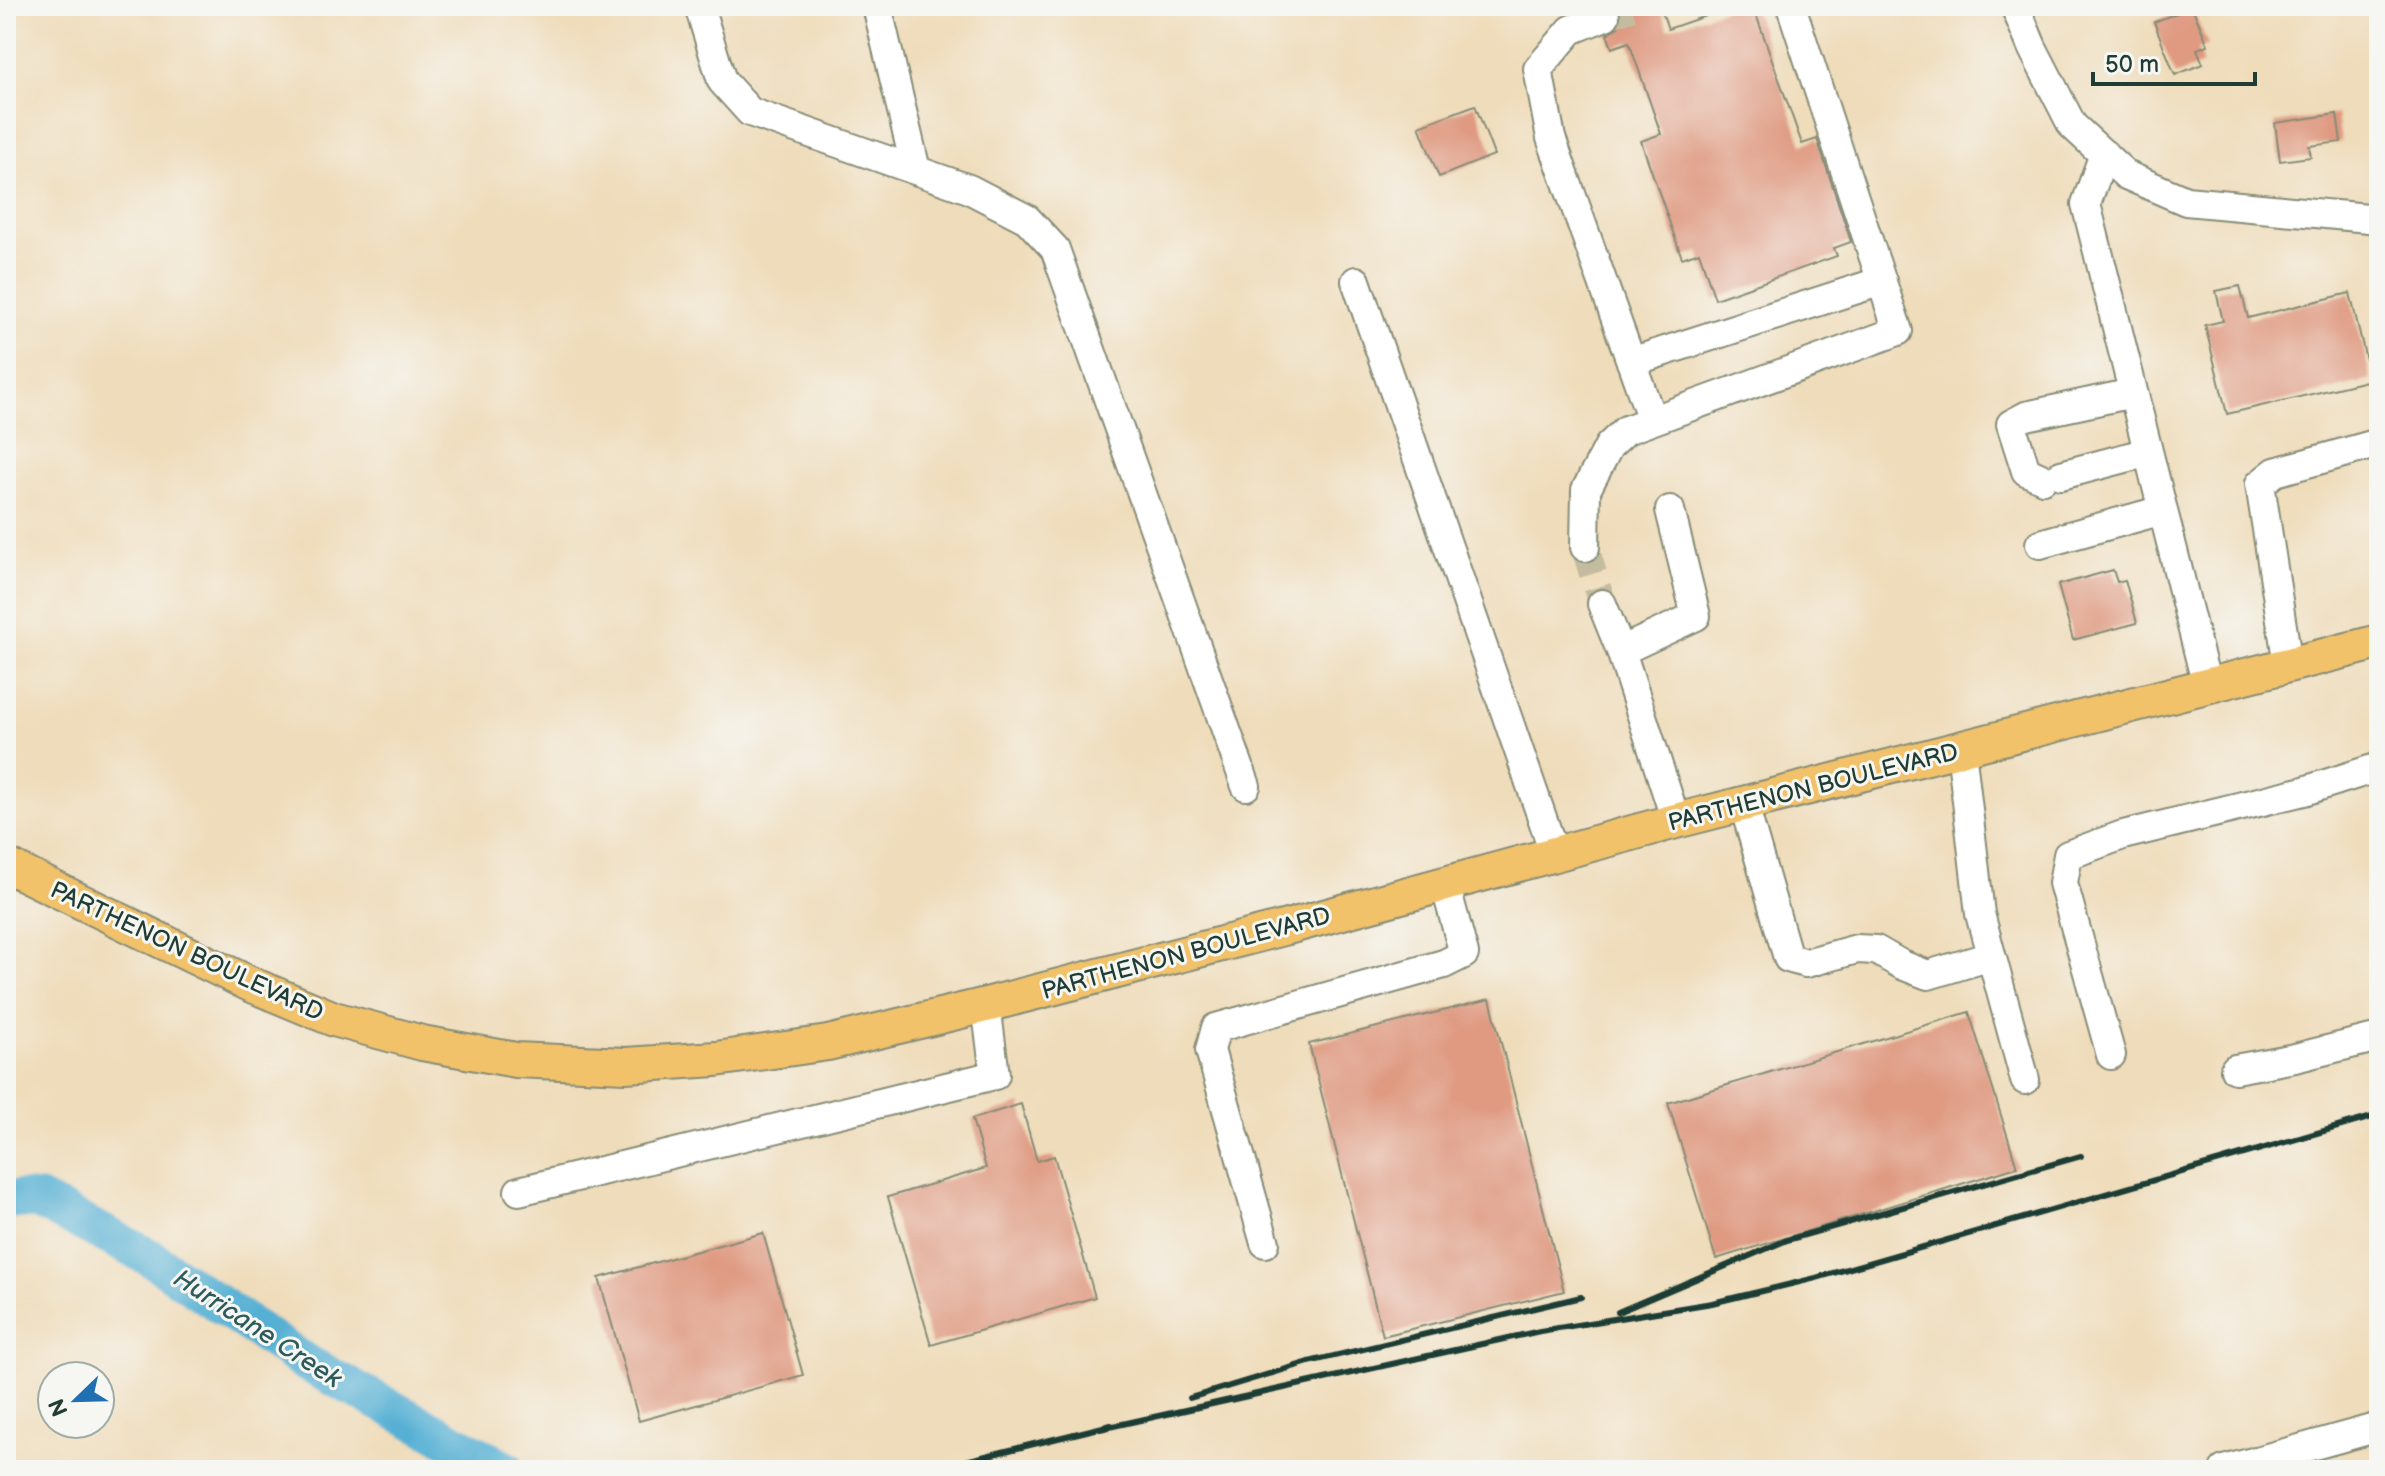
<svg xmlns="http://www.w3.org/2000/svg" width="2385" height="1476" viewBox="0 0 2385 1476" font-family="'Balsamiq Sans',sans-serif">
	<rect width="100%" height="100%" fill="#f6f6f2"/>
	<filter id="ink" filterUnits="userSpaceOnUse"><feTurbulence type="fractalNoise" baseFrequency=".0125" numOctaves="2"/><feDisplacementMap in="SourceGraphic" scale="16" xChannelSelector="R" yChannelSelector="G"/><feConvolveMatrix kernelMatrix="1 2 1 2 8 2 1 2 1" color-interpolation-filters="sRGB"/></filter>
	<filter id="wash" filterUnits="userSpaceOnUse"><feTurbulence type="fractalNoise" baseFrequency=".006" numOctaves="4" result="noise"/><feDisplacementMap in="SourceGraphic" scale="32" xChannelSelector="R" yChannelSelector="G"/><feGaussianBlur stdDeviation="1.8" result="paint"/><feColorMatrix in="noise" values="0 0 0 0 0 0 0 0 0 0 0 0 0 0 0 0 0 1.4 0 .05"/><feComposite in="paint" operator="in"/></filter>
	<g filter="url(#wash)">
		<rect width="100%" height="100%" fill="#efdcba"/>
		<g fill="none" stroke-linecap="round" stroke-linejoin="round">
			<!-- river -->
			<path stroke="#57b0d4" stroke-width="38" d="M6,1199L38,1200L151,1258L306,1363L507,1470"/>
		</g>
		<g id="blocks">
			<!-- building -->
			<path fill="#df9a81" d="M1618,6H1660L1668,29L1734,6H1753L1802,144L1817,139L1851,242L1834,248L1837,256L1715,299L1699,252L1682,258L1641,141L1661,134L1629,42L1612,48L1607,34L1618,27L1622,19Z
				M2192,7L2208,45L2197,49L2203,64L2175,75L2154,22Z
				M1475,105L1494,155L1439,177L1419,126Z
				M2337,114L2341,142L2309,146L2311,157L2280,161L2275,123Z
				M2240,286L2248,318L2350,293L2371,380L2227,414L2205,325L2223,321L2216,291Z
				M2113,570L2117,582L2125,580L2137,623L2073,640L2058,585Z
				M1490,999L1564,1291L1383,1336L1309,1044Z
				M1969,1012L2017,1167L1716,1259L1668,1103Z
				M1021,1104L1037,1161L1054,1156L1095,1297L931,1345L888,1197L986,1168L972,1119Z
				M763,1233L803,1375L639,1421L599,1278Z"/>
		</g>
	</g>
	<g filter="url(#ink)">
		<use href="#blocks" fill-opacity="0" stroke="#878c77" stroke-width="2"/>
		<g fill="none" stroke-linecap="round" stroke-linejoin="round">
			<!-- minor-tunnel -->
			<path stroke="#c5bc9f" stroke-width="28" stroke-dasharray="28 14" stroke-linecap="butt" d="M1605,16L1634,6
				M1585,547L1602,604"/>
			<defs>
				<path id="minor" d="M699,6L722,81L750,112L969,189L1027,219L1055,249L1246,786
					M877,6L916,170
					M2015,6L2032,47L2072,125L2126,175L2186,201L2379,219
					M1605,16L1571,30L1538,69L1551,138L1652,420
					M2104,154L2086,204L2207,686
					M1356,281L1555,855
					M1631,362L1882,281
					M2061,475L2148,452
					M2043,479L2026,471L2011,424L2026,416L2133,393
					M1670,510L1696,616L1621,651L1676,821
					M2040,544L2163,510
					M1585,547L1586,490L1609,446L1626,430L1898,331L1791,6
					M1602,604L1621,651
					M2288,665L2260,484L2275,472L2379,443
					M1961,749L1980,914L2025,1080
					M1744,805L1788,958L1806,963L1857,949L1876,950L1902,965L1928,975L1991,956
					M2111,1055L2063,883L2068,855L2123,835L2304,791L2379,767
					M2235,1069L2295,1058L2379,1037
					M519,1191L995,1075L986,1005
					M1265,1243L1210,1050L1216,1028L1444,964L1464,954L1445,884
					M2224,1470L2379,1427"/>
				<path id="major" d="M6,865L250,984L334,1019L422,1043L516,1060L626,1065L716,1059L828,1043L986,1005L1291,926L1676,821L2379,642"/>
			</defs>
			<!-- minor casing -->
			<use href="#minor" stroke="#878c77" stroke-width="32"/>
			<!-- major casing -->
			<use href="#major" stroke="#878c77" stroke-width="38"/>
			<!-- minor -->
			<use href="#minor" stroke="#fff" stroke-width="28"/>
			<!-- major -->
			<use href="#major" stroke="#f2c26a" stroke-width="34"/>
			<!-- rail -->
			<path stroke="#1f3d34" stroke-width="6" d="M1618,1312L1787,1240L2081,1156
				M1190,1398L1309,1362L1581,1297
				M1100,1429L1540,1331L1712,1303L1816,1278L2379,1115
				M929,1470L1111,1425"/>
		</g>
	</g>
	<g text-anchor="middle" stroke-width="6" stroke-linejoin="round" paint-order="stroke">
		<!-- street labels -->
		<g font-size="24" fill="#1f3d34" stroke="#f6f6f2">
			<text transform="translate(1813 787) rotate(-14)" y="8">PARTHENON BOULEVARD</text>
			<text transform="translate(187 951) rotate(25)" y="8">PARTHENON BOULEVARD</text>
			<text transform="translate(1186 953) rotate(-15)" y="8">PARTHENON BOULEVARD</text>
		</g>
		<!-- water labels -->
		<g font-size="26" font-style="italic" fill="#2d5a5c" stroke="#f6f6f2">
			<text transform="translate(258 1328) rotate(33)" y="9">Hurricane Creek</text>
		</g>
	</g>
	<!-- margin -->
	<rect width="2385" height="1476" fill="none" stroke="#f6f6f2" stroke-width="32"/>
	<!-- north arrow -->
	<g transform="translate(76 1400) rotate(247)"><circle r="38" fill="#f6f6f2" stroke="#a0aca6" stroke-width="2"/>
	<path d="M0-6L14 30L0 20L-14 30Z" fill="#1f6fb2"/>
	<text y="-12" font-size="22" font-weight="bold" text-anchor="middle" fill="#1f3d34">N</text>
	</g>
	<!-- scale -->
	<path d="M2093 72v12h162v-12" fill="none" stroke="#1f3d34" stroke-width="4"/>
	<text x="2105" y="72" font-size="24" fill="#1f3d34" stroke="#f6f6f2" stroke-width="6" paint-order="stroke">50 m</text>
</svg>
